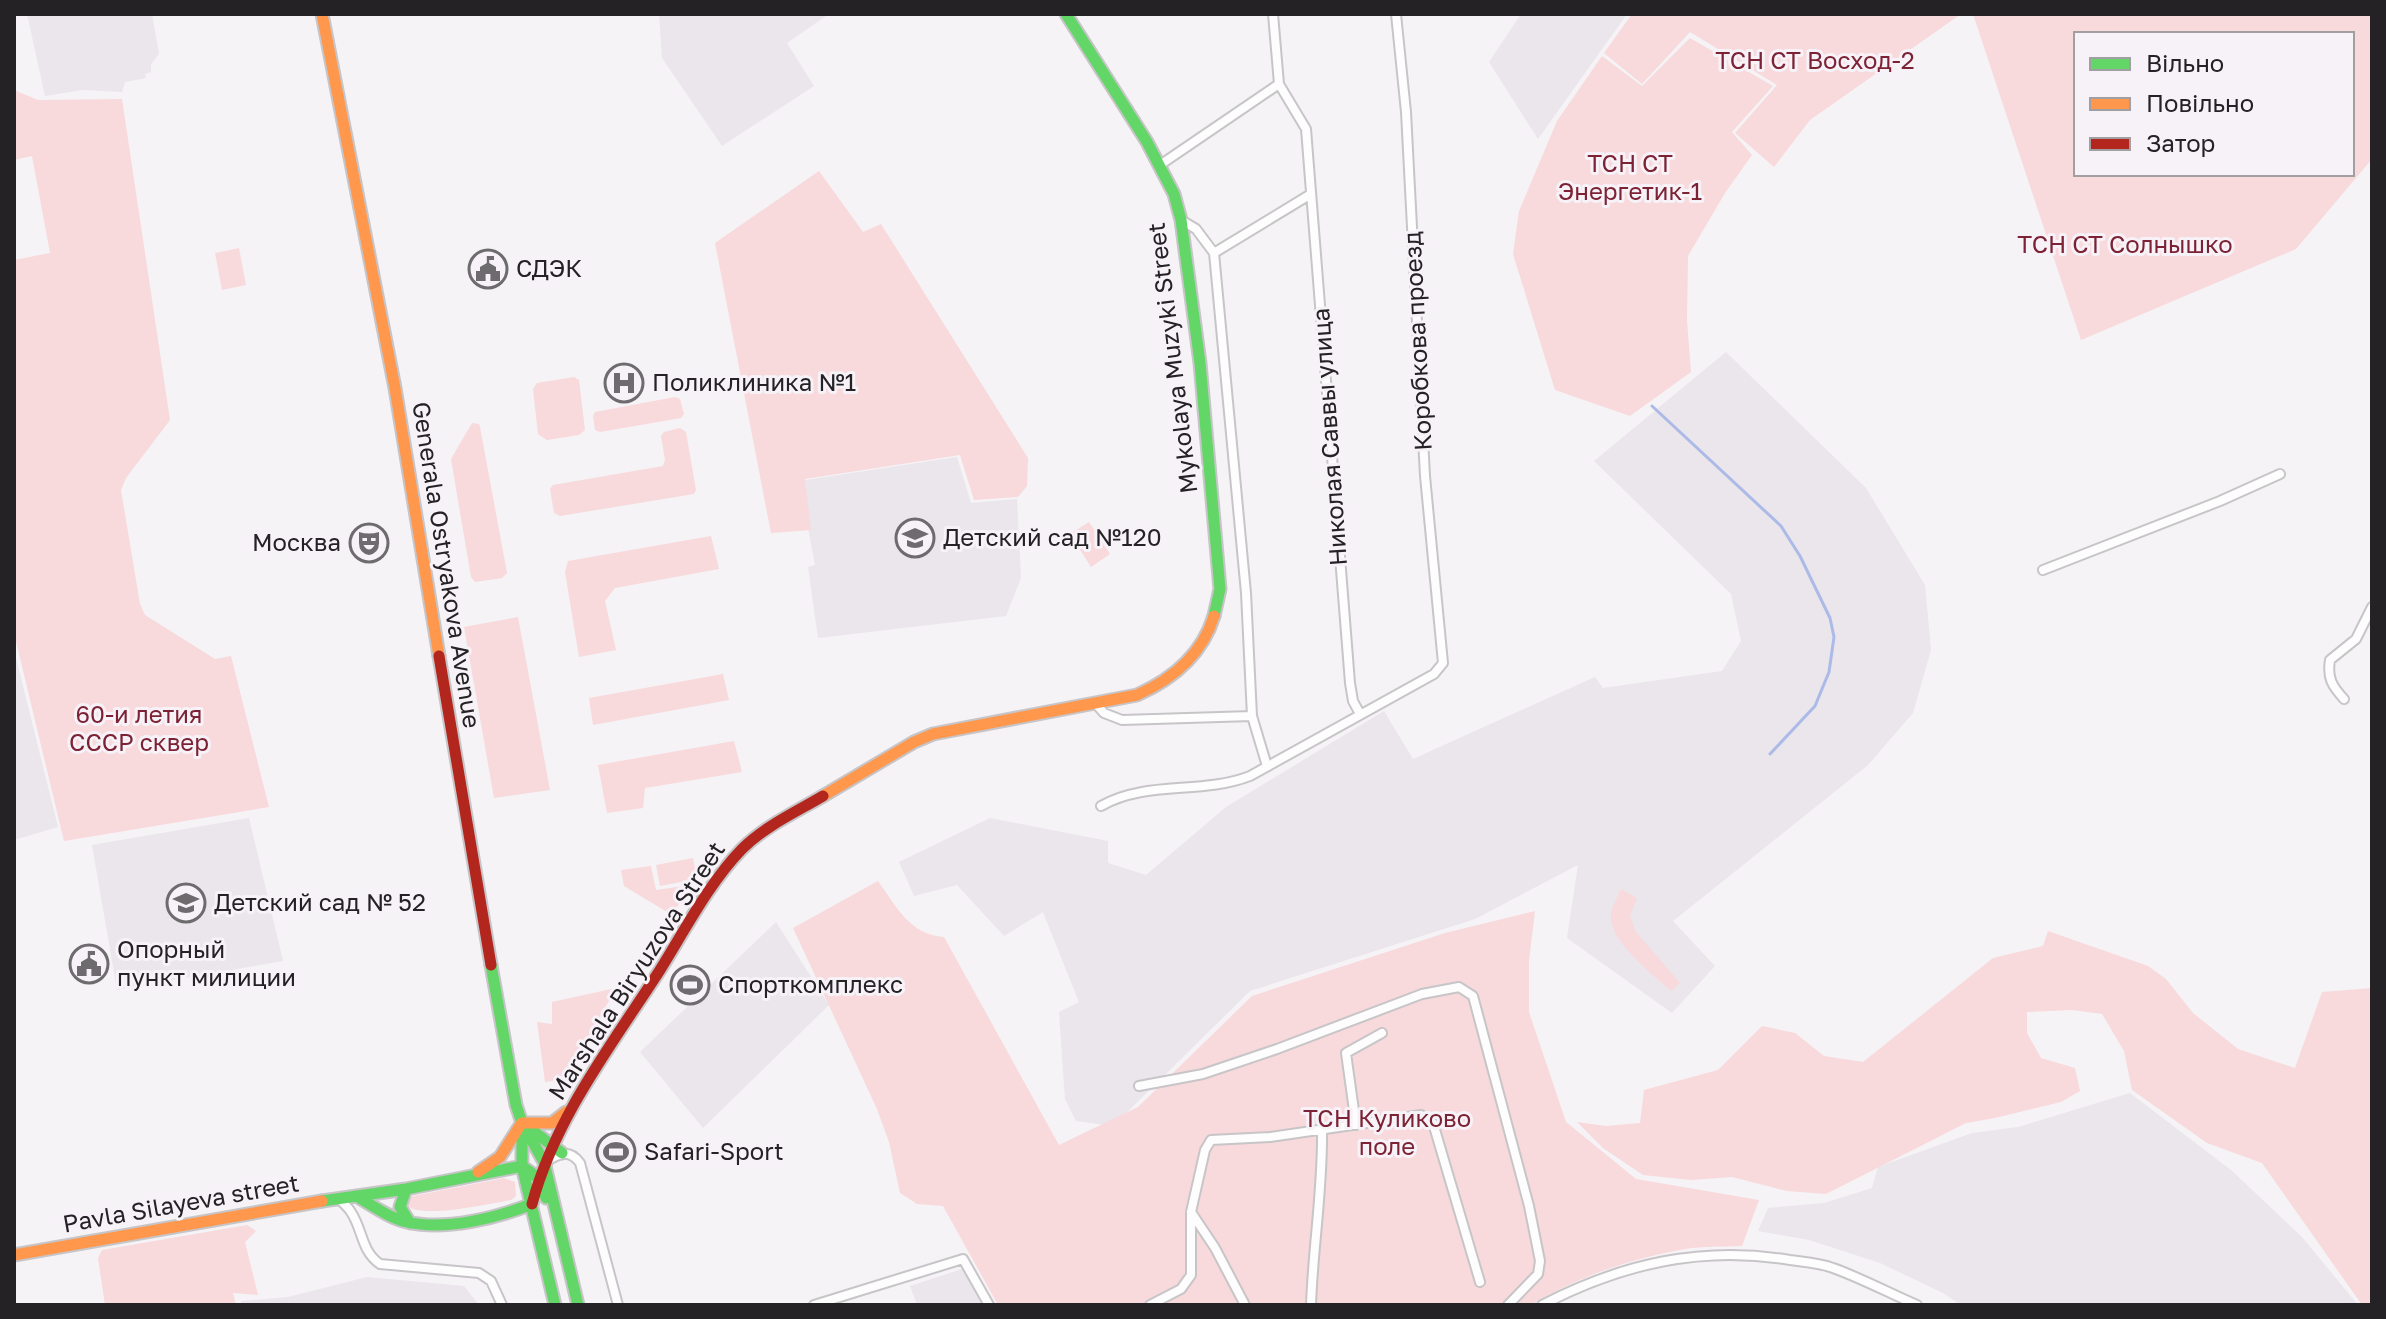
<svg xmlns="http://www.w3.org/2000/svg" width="2386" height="1319" viewBox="0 0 2386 1319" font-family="'Golos Text',sans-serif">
	<rect width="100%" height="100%" fill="#f5f3f6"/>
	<!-- built -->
	<path fill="#ebe5ec" d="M27,14H152L159,54L151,64V72L145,74L146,78L125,82L122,92L83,90L45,96Z
		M829,14L787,43L814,86L722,146L662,58L659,14Z
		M1521,14H1627L1538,139L1489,62Z
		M1726,352L1866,488L1925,585L1931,650L1913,713L1868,765L1673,921L1715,966L1672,1013L1567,938L1578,865L1475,919L1250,991L1113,1126L1076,1121L1065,1099L1059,1012L1079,1002L1043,912L1004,936L957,885L914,896L899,862L990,818L1108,841V863L1146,875L1226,807L1384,711L1413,759L1595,677L1603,688L1722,671L1741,641L1731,594L1594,461Z
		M957,457L971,503L1017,499L1021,578L1006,616L818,638L808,567L815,565L799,481Z
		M14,650L58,827L14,840Z
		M249,818L283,961L117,990L92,845Z
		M776,922L829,1005L703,1128L640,1052Z
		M2130,1093L2231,1170L2302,1237L2358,1305H1961L1943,1293L1880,1263L1809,1240L1758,1231L1768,1208L1824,1203L1872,1188L1878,1167L1972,1133L2018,1127Z
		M962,1269L982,1305H917L910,1286Z
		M367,1277L464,1286L479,1305H242L241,1301L288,1297Z"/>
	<!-- green -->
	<path fill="#f8d9dc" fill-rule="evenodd" d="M1632,14H1961L1810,120L1774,167L1735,133L1777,85L1690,32L1642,84L1604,53Z
		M1973,14H2372V159L2296,249L2081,340ZM2076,34H2352V174H2076Z
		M1690,38L1773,86L1732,132L1752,155L1725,193L1688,256L1687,320L1691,372L1630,416L1555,390L1513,254L1519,211L1557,121L1602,56L1642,86Z
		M14,90L38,100L122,99L170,420L126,478L121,490L140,604L145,615L215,659L231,656L269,807L64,841L14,633V260L50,253L32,156L14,160Z
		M819,171L863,232L881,224L1028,458L1027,486L1018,497L974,500L960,455L805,479L811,530L771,533L715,243Z
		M239,248L246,285L222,290L215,253Z
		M574,377L579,380L585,430L579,435L547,440L538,434L533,389L537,383Z
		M675,397L680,399L684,414L681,418L600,432L595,430L593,416L595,412Z
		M472,423L479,424L480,427L507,573L502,578L475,582L471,577L451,459Z
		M680,428L686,432L696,490L694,494L560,516L554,513L550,489L553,485L663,466L665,460L661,436L664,432Z
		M1089,522L1110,554L1091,567L1070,534Z
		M711,536L719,569L615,588L605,601L616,650L579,657L565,572L568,561Z
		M518,617L550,790L494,798L464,627Z
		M723,674L729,700L593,725L589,698Z
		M734,741L742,772L645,788L643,808L607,813L598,765Z
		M693,858L697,879L660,886L656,865Z
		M651,866L656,890L691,885L672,915L624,886L621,870Z
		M878,881C896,906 910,935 944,937L1059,1145L1138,1107L1252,996L1445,933L1535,911L1529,961V1012L1566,1122L1636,1179L1759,1200L1742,1246C1723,1247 1703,1246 1685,1249C1632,1258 1577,1277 1531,1305H998L943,1206L917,1204L900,1193L889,1142L877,1109L793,928Z
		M1621,889L1637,898L1630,915L1635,931L1680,983L1671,991C1653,974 1607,940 1611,913C1613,905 1618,896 1621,889Z
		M2048,931L2148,966L2166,979L2193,1013L2238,1049L2295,1068L2322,992L2372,988V1305H2362L2262,1163L2207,1143L2132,1090L2124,1051L2102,1014L2072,1010L2027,1012V1033L2041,1058L2075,1068L2080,1091L2061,1102L1995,1118L1966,1123L1826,1194L1787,1191L1732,1177L1691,1180L1643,1175L1603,1148L1577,1122L1606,1126L1640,1123L1644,1090L1718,1070L1762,1026L1795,1033L1824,1056L1863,1062L1993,958L2043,946Z
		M616,988L566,1079L545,1082L537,1022L552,1024V1002Z
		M504,1178L515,1182L516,1196L511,1200C490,1203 421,1220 406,1205L407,1199L413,1196Z
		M247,1225L256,1231L245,1242L258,1295L233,1293L236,1305H105L98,1258L102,1250Z"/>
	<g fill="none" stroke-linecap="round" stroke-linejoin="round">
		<!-- stream -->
		<path stroke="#acbae7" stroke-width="3" d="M1652,406L1781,526L1800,556L1830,618L1834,637L1829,672L1815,706L1770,754"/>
		<defs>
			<path id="street" d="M1273,14L1279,84L1306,129L1350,683L1353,701L1360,714
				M1160,165L1279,84
				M1181,220L1196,229L1214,253L1246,593L1252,716L1267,766
				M1214,253L1311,194
				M2043,570L2220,501L2280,474
				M2344,699C2332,686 2327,678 2330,660L2356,639L2372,607
				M1095,703L1104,713L1122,720L1252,716
				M1101,806C1146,780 1201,795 1250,776L1434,674L1443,663L1425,476L1406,112L1396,14
				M1139,1086L1203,1074L1277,1049L1422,994L1459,987L1473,996L1529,1206L1540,1261L1538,1274L1508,1305
				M1356,1125L1346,1053L1382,1033
				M545,1162C559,1154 569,1148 580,1163L618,1305
				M338,1198C342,1202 348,1207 351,1212C363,1230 361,1251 380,1264L479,1273L491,1281L502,1305
				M1191,1212L1215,1248L1245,1305
				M814,1305L963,1259L989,1305
				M1150,1305L1181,1289L1191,1275V1212L1205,1150L1211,1140L1270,1137L1421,1115L1433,1123L1480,1282
				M1311,1305C1313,1246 1323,1189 1322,1130
				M1542,1305C1621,1264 1702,1245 1790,1260C1804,1262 1820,1263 1833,1268C1861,1278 1889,1293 1917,1305"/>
			<path id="fast" d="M1066,14L1147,142L1174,194L1181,220L1200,363L1220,589L1214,616
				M491,965L516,1105L522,1123L544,1162L578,1305
				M522,1126V1166L555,1305
				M528,1127L562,1153
				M522,1166L538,1178L546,1198
				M406,1189L400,1207L410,1223
				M356,1196C372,1205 389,1218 407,1222C446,1231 496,1218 532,1204
				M322,1201L406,1189L522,1166"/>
			<path id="slow" d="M322,14L395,388L439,656
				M823,796L914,742L933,734L1137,695C1173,679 1202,655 1214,616
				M522,1123H552L566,1112
				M478,1172L500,1157L521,1124
				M14,1255L322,1201"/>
			<path id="jam" d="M439,656L491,965
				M532,1204C556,1116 611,1046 660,970C685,930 709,883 742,849C765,826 796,812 823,796"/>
		</defs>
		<!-- street casing -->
		<use href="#street" stroke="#c7c5c7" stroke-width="12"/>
		<!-- fast casing -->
		<use href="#fast" stroke="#c7c5c7" stroke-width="15"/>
		<!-- slow casing -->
		<use href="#slow" stroke="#c7c5c7" stroke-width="15"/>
		<!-- jam casing -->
		<use href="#jam" stroke="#c7c5c7" stroke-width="15"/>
		<!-- street -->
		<use href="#street" stroke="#fefdfe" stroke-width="8"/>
		<!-- fast -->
		<use href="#fast" stroke="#63d668" stroke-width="11"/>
		<!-- slow -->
		<use href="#slow" stroke="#ff974d" stroke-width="11"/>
		<!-- jam -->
		<use href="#jam" stroke="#b3261e" stroke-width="11"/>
	</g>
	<!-- icons -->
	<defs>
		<symbol id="civic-ring" viewBox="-11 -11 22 22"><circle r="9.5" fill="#f6f2f7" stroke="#6d6b6e" stroke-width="1.5"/><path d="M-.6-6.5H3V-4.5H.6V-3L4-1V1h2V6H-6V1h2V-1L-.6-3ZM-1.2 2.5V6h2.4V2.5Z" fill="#6d6b6e"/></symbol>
		<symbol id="hospital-ring" viewBox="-11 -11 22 22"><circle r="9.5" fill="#f6f2f7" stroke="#6d6b6e" stroke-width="1.5"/><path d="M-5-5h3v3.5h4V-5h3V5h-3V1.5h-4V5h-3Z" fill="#6d6b6e"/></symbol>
		<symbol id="school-ring" viewBox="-11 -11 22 22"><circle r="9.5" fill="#f6f2f7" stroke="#6d6b6e" stroke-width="1.5"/><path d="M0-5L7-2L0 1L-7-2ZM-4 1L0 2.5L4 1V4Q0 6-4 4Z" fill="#6d6b6e"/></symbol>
		<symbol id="theatre-ring" viewBox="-11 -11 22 22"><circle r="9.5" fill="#f6f2f7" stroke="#6d6b6e" stroke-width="1.5"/><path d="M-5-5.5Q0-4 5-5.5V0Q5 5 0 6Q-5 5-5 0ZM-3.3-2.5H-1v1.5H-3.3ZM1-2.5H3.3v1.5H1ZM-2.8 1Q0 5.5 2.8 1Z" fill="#6d6b6e"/></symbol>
		<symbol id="stadium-ring" viewBox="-11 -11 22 22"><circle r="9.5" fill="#f6f2f7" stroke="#6d6b6e" stroke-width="1.5"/><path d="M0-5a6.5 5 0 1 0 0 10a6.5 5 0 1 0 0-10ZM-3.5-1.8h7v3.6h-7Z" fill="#6d6b6e"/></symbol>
	</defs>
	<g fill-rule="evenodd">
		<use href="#civic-ring" x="466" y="247" width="44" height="44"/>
		<use href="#hospital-ring" x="602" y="361" width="44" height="44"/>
		<use href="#school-ring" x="893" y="516" width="44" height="44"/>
		<use href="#theatre-ring" x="347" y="521" width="44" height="44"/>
		<use href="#school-ring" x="164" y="881" width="44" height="44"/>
		<use href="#civic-ring" x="67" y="942" width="44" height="44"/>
		<use href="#stadium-ring" x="668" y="963" width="44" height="44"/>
		<use href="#stadium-ring" x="594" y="1130" width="44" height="44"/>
	</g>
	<g text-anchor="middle" stroke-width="6" stroke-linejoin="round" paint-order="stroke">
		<!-- park labels -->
		<g font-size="24" fill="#7c2234" stroke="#f6f2f7">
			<text x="1815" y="69">ТСН СТ Восход-2</text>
			<text x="1630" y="172">ТСН СТ<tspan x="1630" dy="28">Энергетик-1</tspan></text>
			<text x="2125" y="253">ТСН СТ Солнышко</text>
			<text x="139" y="723">60-и летия<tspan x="139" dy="28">СССР сквер</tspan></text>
			<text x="1387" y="1127">ТСН Куликово<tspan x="1387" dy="28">поле</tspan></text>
		</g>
		<!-- poi labels -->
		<g font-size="24" fill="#242224" stroke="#f6f2f7" text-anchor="start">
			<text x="516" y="277">СДЭК</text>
			<text x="652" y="391">Поликлиника №1</text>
			<text x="943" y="546">Детский сад №120</text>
			<text x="341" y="551" text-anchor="end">Москва</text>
			<text x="214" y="911">Детский сад № 52</text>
			<text x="117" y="958">Опорный<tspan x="117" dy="28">пункт милиции</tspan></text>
			<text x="718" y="993">Спорткомплекс</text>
			<text x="644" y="1160">Safari-Sport</text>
		</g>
		<!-- street labels -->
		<g font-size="24" fill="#242224" stroke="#f6f2f7">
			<text transform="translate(1418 341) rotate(-93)" y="8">Коробкова проезд</text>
			<text transform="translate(1173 358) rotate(-97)" y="8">Mykolaya Muzyki Street</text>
			<text transform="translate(1330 437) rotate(-94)" y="8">Николая Саввы улица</text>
			<text transform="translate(446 565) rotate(81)" y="8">Generala Ostryakova Avenue</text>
			<text transform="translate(637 971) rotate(-57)" y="8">Marshala Biryuzova Street</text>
			<text transform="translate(181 1204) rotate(-10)" y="8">Pavla Silayeva street</text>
		</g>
	</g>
	<!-- border -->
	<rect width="2386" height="1319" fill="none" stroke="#242224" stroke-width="32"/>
	<!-- legend -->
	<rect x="2074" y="32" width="280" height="144" fill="#f6f2f7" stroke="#a29fa3" stroke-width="2"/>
	<rect x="2090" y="58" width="40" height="12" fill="#63d668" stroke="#a29fa3" stroke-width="2"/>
	<text x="2146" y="72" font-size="24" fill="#242224">Вільно</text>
	<rect x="2090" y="98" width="40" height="12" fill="#ff974d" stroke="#a29fa3" stroke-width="2"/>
	<text x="2146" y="112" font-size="24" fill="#242224">Повільно</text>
	<rect x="2090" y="138" width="40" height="12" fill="#b3261e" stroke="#a29fa3" stroke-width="2"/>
	<text x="2146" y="152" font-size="24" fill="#242224">Затор</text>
</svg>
